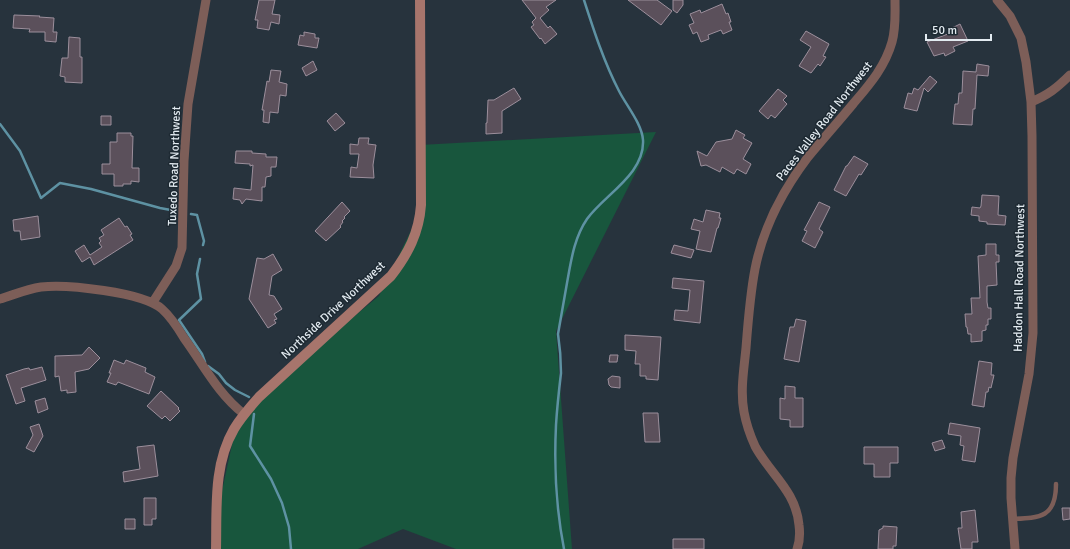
<svg xmlns="http://www.w3.org/2000/svg" width="1070" height="549" viewBox="0 0 1070 549" font-family="Signika,sans-serif">
	<rect width="100%" height="100%" fill="#27333d"/>
	<!-- green -->
	<path fill="#18563d" d="M656,132L556,331L572,549H456L403,529L358,549H214V528L236,426L293,366L379,296L417,218L420,145Z"/>
	<g fill="none" stroke-linecap="round" stroke-linejoin="round">
		<!-- stream -->
		<path stroke="#5e92a3" stroke-width="2.5" d="M0,124L20,151L41,198L60,183L91,189L160,208L176,211
			M191,214L197,215L204,241L203,245
			M200,259L197,274L201,299L179,320L202,354L205,362
			M208,366L219,374L226,383L235,390L249,397
			M254,414L250,446L271,479L282,503L289,527L291,549
			M564,549C556,508 554,466 556,425C557,408 559,390 561,373C561,360 560,347 558,334C561,317 564,300 567,283C571,261 574,238 587,219C604,195 645,174 643,140C642,124 626,105 619,91C604,62 594,31 584,0"/>
	</g>
	<!-- building -->
	<path fill="#5b505b" stroke="#9c8f9c" d="M259,0H275L272,14L280,15L279,24L271,22L269,30L257,28L258,20H255Z
		M522,0H556L546,7L549,10L540,18L548,28L550,26L557,34L545,44L541,38L540,39L531,27L534,25L532,22L536,18Z
		M628,0H657L672,11L661,25Z
		M673,0H683V5L677,13L673,10Z
		M722,4L726,14L728,13L731,22H729L732,30L723,34L721,30L708,35L709,39L701,42L697,32L693,34L689,25L694,23L690,14L700,10L701,13Z
		M14,15L40,16L39,17L54,18L53,32H57L56,42L45,41V32H29L30,29L13,28Z
		M960,24L968,41L953,47L955,51L945,56L944,53L934,56L927,42L953,32L952,28Z
		M806,31L829,44L823,56L826,57L820,66L818,64L811,73L799,66L811,47L800,40Z
		M304,32L315,34V38H319L317,48L298,45L300,35L304,36Z
		M69,37L80,38V57H82V83L65,82V77L60,76L62,58H68Z
		M313,61L317,70L306,76L302,68Z
		M977,64L989,66L988,76L977,75L975,109H973L972,125L953,124L955,104H958L959,93H962L963,71L976,72Z
		M271,70L281,71L279,82L287,84L286,96L280,95L278,113L270,112L269,123L263,122L264,110H262L267,81L269,82Z
		M930,76L937,82L928,92L924,88L917,111L904,108L908,93L912,94L914,88L918,90Z
		M514,88L521,99L502,111V133L486,134V123H487L488,100H494Z
		M778,89L787,96L783,100L787,104L775,118L771,115L768,119L759,111Z
		M336,113L345,123L335,131L327,121Z
		M101,116H111V125H101Z
		M736,130L745,135L743,138L752,143L743,159L751,164L746,174L737,169L734,174L722,167L720,172L706,165L701,166L697,151L707,156L716,142L732,139Z
		M117,133H131V136H133L132,168H139V182L131,181V184H123V186H114V174H102V164H110V142H117Z
		M359,138H369L368,144L376,145L373,165L374,178L350,177L351,167L357,168L359,154H350V144L358,145Z
		M236,151H252V153L266,154V157H277L276,167H271V176L266,177L265,187H262V201L246,199L242,204L240,200L233,199L234,188L251,190L253,165L250,166V164L235,163Z
		M854,156L868,164L861,175L859,174L846,196L834,190L846,166H847Z
		M982,195L999,196L998,215L1006,216L1005,225L987,224V222L979,221V216L971,215L972,207L980,208L981,206Z
		M342,202L350,211L344,217L345,218L342,221L343,222L340,226L341,227L326,241L315,231Z
		M819,202L830,207L819,229L823,232L815,248L802,241L807,231L804,230Z
		M706,210L720,213L719,218H721L718,228H717L711,252L696,249L700,231L691,229L694,219L703,222Z
		M38,216L40,237L21,240L20,231H14L13,220Z
		M119,218L125,227L127,226L132,234L130,235L133,240L94,265L90,257L82,262L75,251L84,245L90,255L102,247L99,243L101,241L99,238L104,235L101,230Z
		M986,244H996V255H999V262H996L997,285L987,286V302L988,308H991V319H988V325H986V330L982,331V341L971,342V334H968L967,327H966L965,314H972L971,298H980L978,256L986,255Z
		M674,245L694,250L691,258L671,253Z
		M273,254L282,270L272,276L269,295L274,296L282,309L274,314L277,319L274,320L276,323L268,328L249,299L257,258L264,259Z
		M673,278L704,281L700,323L674,320L675,310L688,311L690,290L672,288Z
		M796,319L806,321L799,362L784,359L790,327H794Z
		M625,335L661,337L658,380L646,379V376H640V364H635L636,351L625,350Z
		M89,347L100,358L89,369L75,372L76,392L67,393V390L61,391L59,376L55,377V356L82,355Z
		M610,355H618L617,362H609Z
		M114,360L124,364L126,360L146,368L145,372L155,377L149,394L118,382L116,385L107,382L111,373H109Z
		M979,361L992,363L991,375H994L991,388L989,387L988,392H986L984,407L972,405Z
		M42,367L46,380L21,388L25,401L16,404L6,375L24,369L29,368L30,370Z
		M612,376L620,377V388L611,387L609,385L608,379Z
		M785,386L795,387V398H803V427H790V420L780,419V398L785,399Z
		M161,391L179,408L178,409L180,411L170,421L165,416L162,419L147,406Z
		M45,398L48,409L38,413L35,401Z
		M643,413H658L660,442H645Z
		M950,423L980,428L975,462L962,460L964,446L960,445L961,436L948,434Z
		M39,424L43,436L34,452L26,448L33,435L30,427Z
		M942,440L945,448L935,451L932,443Z
		M154,445L158,476L124,482L123,472L140,469L137,447Z
		M864,447H898V463H890V477H874V464H864Z
		M144,498H156V519H152V525H144Z
		M1062,508H1070V519L1063,520Z
		M975,510L978,542H972V549H961L958,528H962L961,512Z
		M125,519H135V529H125Z
		M883,526L897,527L896,546H893V549H878L879,530L883,528Z
		M673,539H704V549H673Z"/>
	<g fill="none" stroke-linecap="round" stroke-linejoin="round">
		<!-- lane -->
		<path stroke="#7d5e58" stroke-width="4.5" d="M1012,519C1041,518 1056,517 1056,484"/>
		<!-- street -->
		<path stroke="#7d5e58" stroke-width="9" d="M997,0L1010,16L1021,38L1026,62L1031,102L1032,136L1033,333L1029,374L1013,458L1011,478V498L1015,549
			M1031,102C1048,95 1057,88 1070,75
			M0,299C13,295 27,289 41,287C66,284 143,292 162,309C171,317 178,328 184,338C203,364 218,394 244,414
			M153,302L176,266L182,248L184,161L188,104L206,0
			M797,549C800,541 800,533 799,525C796,491 770,474 755,446C750,435 746,423 744,412C740,391 744,369 746,348C748,322 750,295 755,269C763,228 783,190 808,157C823,139 838,122 853,104C869,85 885,67 892,42C896,28 895,14 895,0"/>
		<!-- secondary -->
		<path stroke="#a7756c" stroke-width="10" d="M216,549C217,509 213,465 234,429C241,417 250,407 259,397L391,276C408,254 419,233 421,205L420,0"/>
	</g>
	<g text-anchor="middle" stroke-width="3" stroke-linejoin="round" paint-order="stroke">
		<!-- street labels -->
		<g font-size="12" fill="#e3ebf1" stroke="#1d2932">
			<text transform="translate(824 121) rotate(-52)" y="4">Paces Valley Road Northwest</text>
			<text transform="translate(174 166) rotate(-88)" y="4">Tuxedo Road Northwest</text>
			<text transform="translate(1019 278) rotate(-89)" y="4">Haddon Hall Road Northwest</text>
			<text transform="translate(333 310) rotate(-43)" y="4">Northside Drive Northwest</text>
		</g>
	</g>
	<!-- scale -->
	<path d="M926 34v6h65v-6" fill="none" stroke="#e3ebf1" stroke-width="2"/>
	<text x="932" y="34" font-size="12" fill="#e3ebf1" stroke="#1d2932" stroke-width="3" paint-order="stroke">50 m</text>
</svg>
